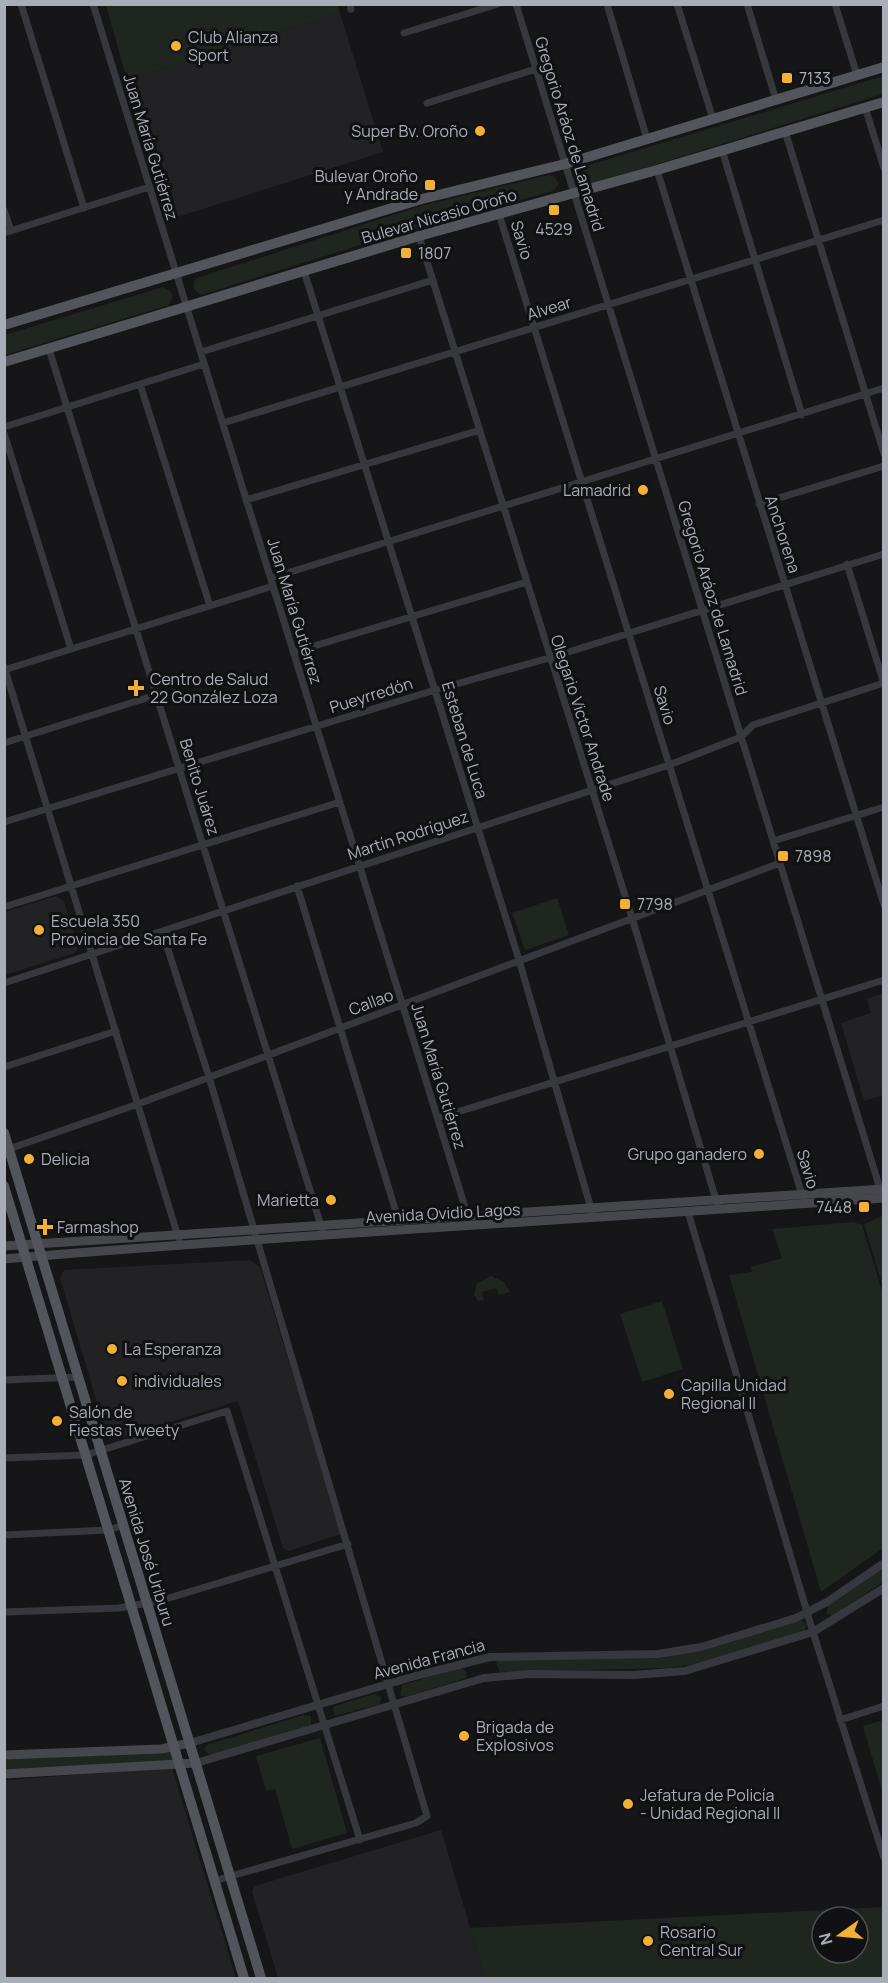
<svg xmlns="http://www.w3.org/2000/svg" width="888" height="1983" viewBox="0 0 888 1983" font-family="Manrope,sans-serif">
	<rect width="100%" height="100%" fill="#161618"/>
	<!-- built -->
	<path fill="#222225" d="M340,13L383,152L171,219L169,211L176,208L145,112L138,114L127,80Z
		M56,896L64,901L78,947L75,953L5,975V912Z
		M883,993V1095L864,1101L841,1023L871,1013L867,999Z
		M250,1260L260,1267L341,1534L289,1551L283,1548L238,1401L116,1439L107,1436L60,1278L64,1270Z
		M172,1768L236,1978H5V1780Z
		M441,1830L485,1978H278L252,1892L255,1886Z"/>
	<!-- green -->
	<path fill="#1e261f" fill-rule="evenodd" d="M337,4L340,13L127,80L106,5Z
		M883,76V94L590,185L580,179L579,175L586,166Z
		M549,175L554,176L559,184L553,191L392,235L201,295L194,289V282L197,278L424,205Z
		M163,287L170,291L173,296L169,305L5,355V335Z
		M557,898L569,935L525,950L512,913Z
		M882,1216L884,1217L883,1287L864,1224Z
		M853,1222L862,1225L883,1294V1548L821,1592L729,1275L752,1272L751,1267L782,1258L772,1229Z
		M491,1276L504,1282L510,1292L499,1295L496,1288L482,1292L484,1300L478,1301L474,1295L477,1283Z
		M662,1301L683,1369L642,1382L620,1314Z
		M883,1568V1582L832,1616L826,1613L828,1606Z
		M801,1620L807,1624L804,1632L696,1664L669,1668L500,1672L496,1663L498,1660L665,1657L718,1646Z
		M461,1668L466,1671L467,1678L405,1697L400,1695L402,1685Z
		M374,1694L381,1697L380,1704L335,1716L333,1709L335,1706Z
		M303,1715L311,1716V1725L211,1756L204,1750L207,1745Z
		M883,1720H884L883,1794L863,1726Z
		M320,1738L347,1833L292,1849L275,1789L266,1791L256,1756Z
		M173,1747L179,1765L5,1774V1755Z
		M883,1907V1978H485L470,1928ZM822,1917H858V1953H822Z"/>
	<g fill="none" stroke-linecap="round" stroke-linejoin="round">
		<!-- minor -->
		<path stroke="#37383d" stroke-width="7" d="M21,4L84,208
			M93,4L469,1220
			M350,4L351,9
			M516,4L881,1192
			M607,4L647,139
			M677,4L713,119
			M747,4L776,100
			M835,4L857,75
			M404,33L498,4
			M427,103L536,69
			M865,107L884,168
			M785,131L884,454
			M722,150L802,415
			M657,170L884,905
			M4,210L11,231
			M499,214L803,1198
			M4,233L149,187
			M419,236L632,918L719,1210
			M304,271L519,960L592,1212
			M49,349L322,1229
			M201,352L433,280
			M140,384L210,606
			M223,423L884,220
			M4,427L204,364
			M4,433L71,649
			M246,500L480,430
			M759,504L884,466
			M847,564L884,684
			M271,578L884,388
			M294,652L527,582
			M4,666L180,1243
			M4,670L273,586
			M4,743L156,695
			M4,822L435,690L549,658L884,554
			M773,841L884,807
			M297,886L399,1222
			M4,907L340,802
			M162,931L209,1077L427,1816L416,1823L214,1881
			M4,983L669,765L741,737L753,725L884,683
			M4,1067L116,1031
			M438,1118L884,980
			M6,1150L138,1104L780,863
			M688,1212L813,1632L884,1858
			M4,1380L79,1377
			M4,1458L86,1455L227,1411L360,1840
			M4,1535L108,1530L124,1525
			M4,1612L119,1608L159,1601L348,1544
			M840,1720L884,1706"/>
		<!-- tertiary -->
		<path stroke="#37383d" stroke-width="8" d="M190,1743L415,1676L490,1657L658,1654L701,1647L796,1618L827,1602L884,1563
			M196,1763L484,1678L529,1674L634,1675L685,1671L813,1632L884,1588"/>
		<!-- secondary -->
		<path stroke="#45474d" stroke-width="9" d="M4,1246L884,1189
			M4,1259C297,1234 591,1219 884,1198
			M4,1755L161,1749L190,1743
			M4,1774L196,1763"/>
		<!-- primary -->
		<path stroke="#53555c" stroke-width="10" d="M4,325L422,199L565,164L884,67
			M4,362L419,236L657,170L884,102
			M4,1133L261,1978
			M4,1186L244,1978"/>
	</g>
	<!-- markers -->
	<g fill="#f2b134" stroke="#111113" stroke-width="2">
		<circle cx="176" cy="46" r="6"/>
		<rect x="781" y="72" width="12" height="12" rx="3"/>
		<circle cx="480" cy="131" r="6"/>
		<rect x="424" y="179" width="12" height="12" rx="3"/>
		<rect x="548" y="204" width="12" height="12" rx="3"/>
		<rect x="400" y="247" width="12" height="12" rx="3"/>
		<circle cx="643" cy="490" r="6"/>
		<path d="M133 679h6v6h6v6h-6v6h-6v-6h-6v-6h6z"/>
		<rect x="777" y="850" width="12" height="12" rx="3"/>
		<rect x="619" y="898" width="12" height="12" rx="3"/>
		<circle cx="39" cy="930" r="6"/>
		<circle cx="759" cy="1154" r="6"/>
		<circle cx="29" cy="1159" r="6"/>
		<circle cx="331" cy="1200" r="6"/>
		<rect x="858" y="1201" width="12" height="12" rx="3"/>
		<path d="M42 1218h6v6h6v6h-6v6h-6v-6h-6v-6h6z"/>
		<circle cx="112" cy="1349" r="6"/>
		<circle cx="122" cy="1381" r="6"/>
		<circle cx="669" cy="1394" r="6"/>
		<circle cx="57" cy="1421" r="6"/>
		<circle cx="464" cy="1736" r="6"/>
		<circle cx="628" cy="1804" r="6"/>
		<circle cx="648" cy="1941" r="6"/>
	</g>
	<g text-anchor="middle" stroke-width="6" stroke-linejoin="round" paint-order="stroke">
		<!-- poi labels -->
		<g font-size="16" fill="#a8adb8" stroke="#111113" text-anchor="start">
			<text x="188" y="43">Club Alianza<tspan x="188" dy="18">Sport</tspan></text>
			<text x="799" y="84">7133</text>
			<text x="468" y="137" text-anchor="end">Super Bv. Oroño</text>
			<text x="418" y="182" text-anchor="end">Bulevar Oroño<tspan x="418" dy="18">y Andrade</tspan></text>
			<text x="554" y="235" text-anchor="middle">4529</text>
			<text x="418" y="259">1807</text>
			<text x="631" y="496" text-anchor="end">Lamadrid</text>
			<text x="150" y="685">Centro de Salud<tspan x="150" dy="18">22 González Loza</tspan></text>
			<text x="795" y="862">7898</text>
			<text x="637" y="910">7798</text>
			<text x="51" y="927">Escuela 350<tspan x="51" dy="18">Provincia de Santa Fe</tspan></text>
			<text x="747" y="1160" text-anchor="end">Grupo ganadero</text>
			<text x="41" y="1165">Delicia</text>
			<text x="319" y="1206" text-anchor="end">Marietta</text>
			<text x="852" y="1213" text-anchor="end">7448</text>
			<text x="57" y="1233">Farmashop</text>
			<text x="124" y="1355">La Esperanza</text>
			<text x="134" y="1387">individuales</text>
			<text x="681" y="1391">Capilla Unidad<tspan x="681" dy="18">Regional II</tspan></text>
			<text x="69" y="1418">Salón de<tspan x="69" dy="18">Fiestas Tweety</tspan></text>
			<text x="476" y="1733">Brigada de<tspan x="476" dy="18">Explosivos</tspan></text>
			<text x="640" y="1801">Jefatura de Policía<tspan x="640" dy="18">- Unidad Regional II</tspan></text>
			<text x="660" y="1938">Rosario<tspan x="660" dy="18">Central Sur</tspan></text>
		</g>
		<!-- street labels -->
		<g font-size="16" fill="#a8adb8" stroke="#111113">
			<text transform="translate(570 134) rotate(73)" y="6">Gregorio Aráoz de Lamadrid</text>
			<text transform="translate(151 147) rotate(73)" y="6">Juan María Gutiérrez</text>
			<text transform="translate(439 216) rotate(-16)" y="6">Bulevar Nicasio Oroño</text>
			<text transform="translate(522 240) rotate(73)" y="6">Savio</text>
			<text transform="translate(549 308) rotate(-17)" y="6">Alvear</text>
			<text transform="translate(783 534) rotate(72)" y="6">Anchorena</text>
			<text transform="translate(713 598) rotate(73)" y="6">Gregorio Aráoz de Lamadrid</text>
			<text transform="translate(295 611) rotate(73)" y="6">Juan María Gutiérrez</text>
			<text transform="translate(371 695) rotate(-17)" y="6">Pueyrredón</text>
			<text transform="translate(665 705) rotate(73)" y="6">Savio</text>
			<text transform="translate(583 718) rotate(72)" y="6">Olegario Victor Andrade</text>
			<text transform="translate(465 740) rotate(73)" y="6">Esteban de Luca</text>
			<text transform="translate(200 787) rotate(73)" y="6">Benito Juárez</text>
			<text transform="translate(408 835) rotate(-18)" y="6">Martín Rodríguez</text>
			<text transform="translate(371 1002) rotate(-21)" y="6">Callao</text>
			<text transform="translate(439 1076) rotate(73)" y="6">Juan María Gutiérrez</text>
			<text transform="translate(808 1169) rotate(73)" y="6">Savio</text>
			<text transform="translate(443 1213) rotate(-3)" y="6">Avenida Ovidio Lagos</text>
			<text transform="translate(147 1552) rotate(73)" y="6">Avenida José Uriburu</text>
			<text transform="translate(429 1659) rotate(-15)" y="6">Avenida Francia</text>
		</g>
	</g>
	<!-- border -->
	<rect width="888" height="1983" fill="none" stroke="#a8adb8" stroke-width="12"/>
	<!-- north arrow -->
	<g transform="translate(840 1935) rotate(255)"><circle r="28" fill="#111113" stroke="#4d4f55" stroke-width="1.5"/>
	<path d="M0-4.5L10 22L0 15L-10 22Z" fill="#f2b134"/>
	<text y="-9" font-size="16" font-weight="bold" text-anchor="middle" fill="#a8adb8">N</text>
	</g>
</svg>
